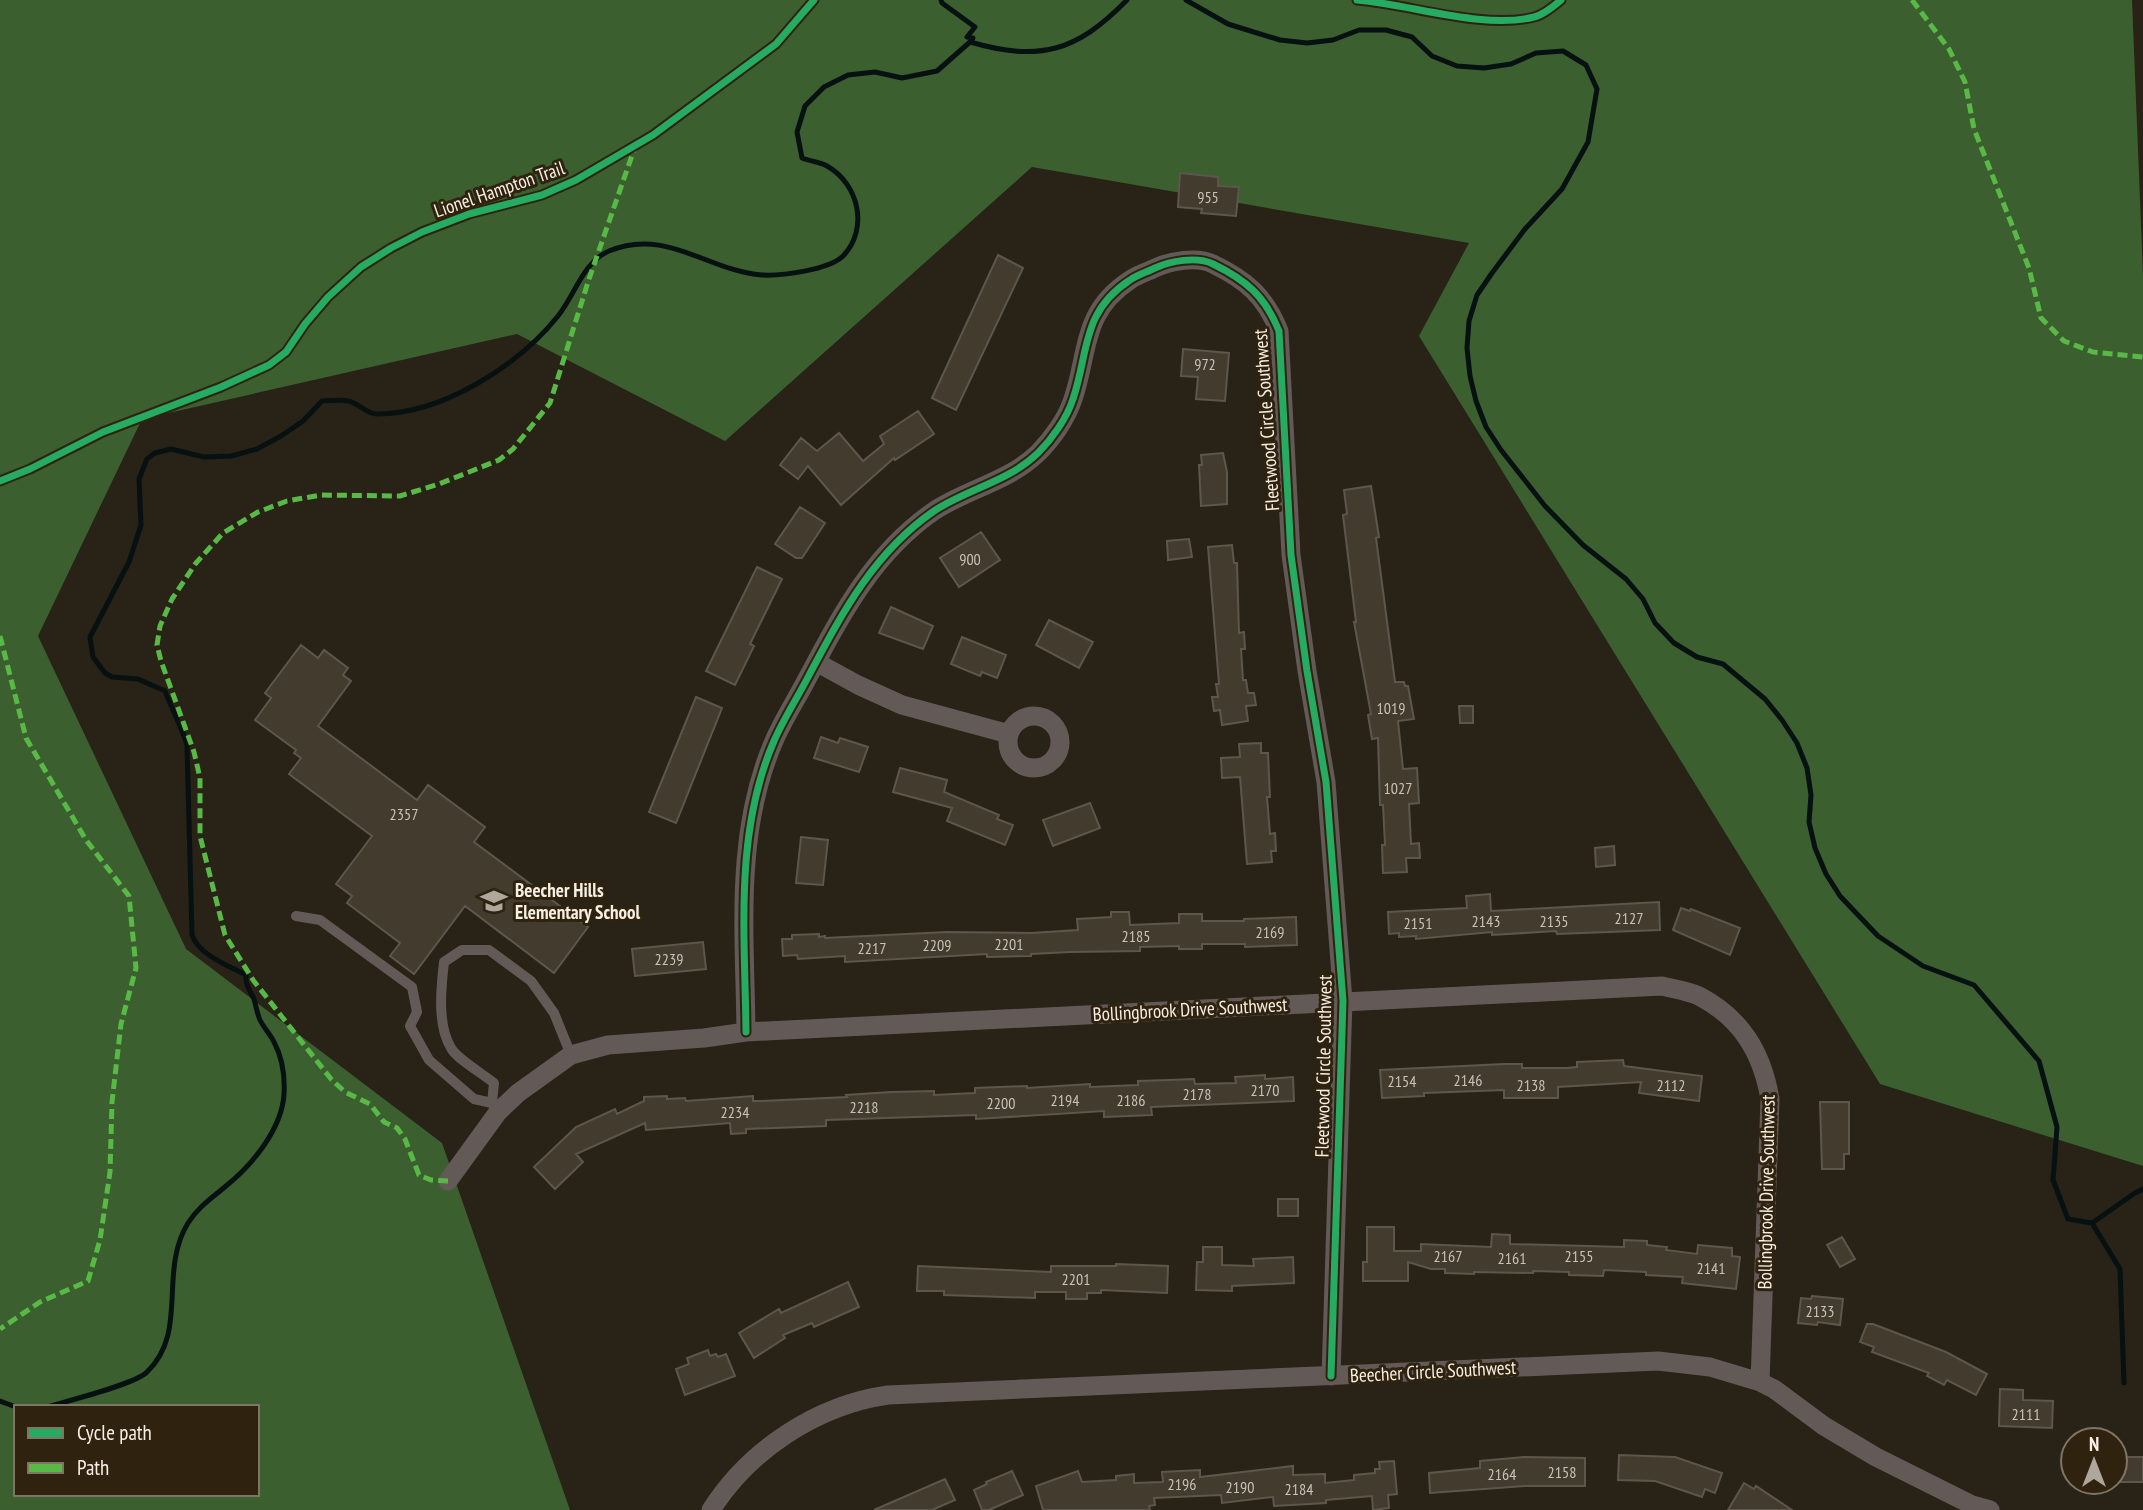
<svg xmlns="http://www.w3.org/2000/svg" width="2143" height="1510" viewBox="0 0 2143 1510" font-family="'PT Sans Narrow',sans-serif">
	<rect width="100%" height="100%" fill="#282217"/>
	<!-- forest -->
	<path fill="#3c5f30" fill-rule="evenodd" d="M0,0H2132L2143,275V1166L1880,1084L1419,336L1469,243L1032,167L725,441L517,334L142,419L38,636L186,949L442,1143L570,1510H0ZM16,1407H257V1494H16Z"/>
	<g fill="none" stroke-linecap="round" stroke-linejoin="round">
		<!-- stream -->
		<path stroke="#071112" stroke-width="5" d="M941,0L942,3L975,27L967,37L973,38L970,42
			M1186,0L1228,24L1280,40L1307,43L1333,40L1359,30H1386L1412,37L1432,56L1457,66L1484,68L1511,64L1536,53L1563,51L1586,65L1597,89L1588,142L1562,189L1525,229L1492,273L1477,295L1469,321L1467,348L1470,376L1476,401L1486,427L1501,450L1545,506L1583,545L1626,579L1643,599L1655,623L1674,643L1697,657L1723,664L1765,699L1782,720L1797,743L1807,768L1811,795L1809,822L1815,848L1826,874L1840,896L1878,936L1923,966L1974,985L2039,1061L2057,1127L2053,1180L2068,1219L2092,1223L2135,1193L2143,1189
			M970,42C1040,62 1076,52 1127,0
			M2092,1223L2120,1269L2124,1383
			M0,1401L16,1407
			M47,1407C67,1401 136,1384 147,1372C189,1332 158,1272 188,1223C198,1207 212,1198 226,1186C252,1165 282,1129 284,1094C285,1076 282,1057 274,1042C270,1034 264,1028 260,1020C257,1013 256,1006 254,999C250,990 245,985 246,975C227,965 199,955 192,935L187,745C181,725 172,710 165,691L138,679L112,677L105,673L93,657L90,637L129,562L141,525L139,479L147,459L155,453L171,449L204,457L231,456L257,449L281,436L303,421L322,401C330,401 341,399 348,401C359,403 366,414 377,414C442,414 518,366 558,316C575,295 583,262 609,251C666,227 708,271 762,275C781,276 829,270 843,256C869,229 859,184 827,166C820,162 809,161 802,158L797,132L805,106L824,87L848,75L875,72L902,78L937,71L970,42"/>
	</g>
	<!-- building -->
	<path fill="#433b2e" stroke="#5c564d" stroke-width="2" d="M1180,173L1218,177V186L1239,187L1236,216L1201,213L1202,209L1178,207Z
		M998,255L1023,268L956,410L932,398Z
		M1183,349L1229,353L1225,401L1196,399L1198,377L1181,376Z
		M918,411L934,434L895,460L894,458L841,505L808,466L798,479L780,465L801,438L817,451L839,433L863,461L884,444L880,436Z
		M1223,453L1227,472V504L1201,506L1199,465H1202L1201,455Z
		M1371,486L1379,537L1376,538L1395,682H1404L1405,686H1408L1414,719L1398,721L1403,769L1417,768L1419,803L1409,804L1411,844L1419,843L1420,858H1406L1407,872L1383,873L1382,845H1385L1383,805H1380L1378,738L1372,739L1368,715L1371,714L1354,622H1356L1343,515L1347,514L1344,490Z
		M800,507L825,523L802,558H796L775,544Z
		M981,532L1000,560L959,587L940,558Z
		M1189,539L1192,557L1168,560L1167,541Z
		M1232,545L1234,563H1237L1239,633L1244,632L1245,649H1241L1243,680H1246L1248,693H1254L1256,705L1246,706L1248,721L1222,725L1220,710L1214,711L1212,697H1218L1216,684H1219L1208,547Z
		M757,567L782,579L750,644L754,646L735,685L706,671Z
		M891,607L933,626L923,649L879,633Z
		M1049,620L1093,642L1079,668L1036,645Z
		M962,637L1006,655L997,678L982,672L980,676L951,664Z
		M301,645L318,658L324,650L348,668L343,675L351,681L318,726L417,800L428,785L485,827L474,842L588,927L554,973L465,906L414,974L390,956L400,943L347,903L352,896L336,884L372,836L289,774L301,758L294,753L296,750L255,720L271,698L265,693Z
		M696,697L722,708L676,823L649,812Z
		M1459,706H1473V723H1460Z
		M821,737L838,743L840,738L868,747L859,772L814,758Z
		M1261,743V753H1268L1270,797H1267L1270,834L1275,833L1276,851H1271L1272,862L1247,864L1240,777L1222,778L1221,758L1240,757L1239,744Z
		M900,768L947,780L944,792L999,815L997,819L1013,825L1005,845L947,821L952,808L893,792Z
		M1090,803L1100,828L1053,846L1043,820Z
		M801,837L828,840L823,885L796,883Z
		M1614,846L1615,865L1596,867L1595,848Z
		M1490,894L1491,911L1659,902L1660,930L1557,934L1556,931L1492,935V932L1416,939V936L1399,937V933L1389,934L1388,912L1467,908L1466,896Z
		M1681,908L1690,911L1691,909L1740,928L1730,955L1673,930Z
		M1111,912H1129L1130,925L1179,923V914H1202V921H1244V919L1296,917L1297,945L1245,947V944H1202V949H1179V946L1140,947V951L1070,952L1031,954V956L987,957V954L845,962V956L798,959L797,955L783,956L782,939H792V935L819,934V937L825,936V938L947,932L1031,933L1078,930L1077,919L1111,917Z
		M703,942L706,969L635,976L632,949Z
		M1623,1060L1624,1066L1702,1076L1699,1101L1639,1093L1641,1082L1558,1087V1098H1504V1090L1424,1093V1096L1382,1098L1380,1070L1504,1064H1522V1068H1567L1577,1067V1062Z
		M1265,1075V1079L1293,1077L1294,1101L1151,1107L1152,1115L1104,1117V1111L976,1119V1115L826,1120V1126L746,1129V1133L731,1134L730,1123L646,1130L645,1123L576,1154L583,1162L555,1189L534,1167L576,1127L615,1109L617,1114L644,1101V1097L667,1096V1099L685,1098L686,1101L753,1096V1101H761L847,1097L846,1095L891,1092L934,1091V1095L975,1093V1088L1027,1086V1088L1090,1084V1087L1138,1085V1081L1169,1080L1194,1079L1195,1084L1236,1083L1235,1077Z
		M1820,1102H1849V1154H1844V1169H1822Z
		M1278,1199H1298V1216H1278Z
		M1367,1227H1394V1251H1421V1244L1491,1247L1492,1234L1510,1235V1244L1624,1247V1240L1647,1241V1245L1667,1247L1666,1250L1697,1254L1698,1245L1732,1248V1256L1740,1257L1736,1289L1682,1283L1683,1277L1646,1275V1272L1604,1270L1603,1276L1569,1275V1272L1533,1271V1273L1474,1272V1274L1445,1273V1269H1431L1408,1262V1281H1363V1262H1367Z
		M1842,1237L1855,1259L1840,1267L1827,1245Z
		M1203,1247H1222V1265L1254,1266L1253,1259L1293,1257L1294,1283L1232,1286V1291L1196,1290L1197,1262H1203Z
		M1116,1264L1168,1266L1167,1293L1101,1290V1293H1087V1299H1066V1292H1035V1298L944,1295V1291H917L918,1266L1051,1272V1266H1116Z
		M848,1282L859,1307L814,1327L812,1323L783,1335L785,1338L754,1358L739,1333L779,1309L781,1313Z
		M1812,1296L1843,1299L1840,1325L1818,1322L1817,1325L1798,1323L1801,1298L1811,1299Z
		M1867,1324H1873L1946,1352L1987,1374L1976,1395L1947,1380L1944,1385L1927,1376L1929,1373L1872,1352L1874,1347L1860,1342Z
		M708,1350L710,1356L716,1354L718,1357L726,1354L735,1376L685,1395L676,1369L689,1364L687,1358Z
		M2000,1389L2023,1390V1400L2053,1401L2052,1428L1999,1426Z
		M1619,1455L1675,1457L1722,1473L1715,1493L1705,1489L1702,1497L1655,1481L1618,1480Z
		M1524,1457L1585,1458V1486H1525L1430,1493L1429,1473L1480,1468V1461Z
		M2115,1457H2143V1482H2115Z
		M1394,1461L1397,1494L1388,1495L1389,1508L1373,1510L1372,1496L1326,1500V1503L1274,1506L1273,1497L1222,1503L1221,1495L1154,1498L1155,1505L1149,1506L1150,1510H1043L1036,1486L1078,1471L1082,1482L1116,1480V1476L1134,1474V1483L1163,1482L1162,1472L1200,1470V1477L1293,1466V1475L1325,1474V1483L1354,1480V1475L1375,1473V1469H1380L1379,1462Z
		M1012,1471L1023,1495L989,1510H982L974,1490L987,1484L986,1482Z
		M945,1479L955,1500L932,1510H874Z
		M1744,1483L1754,1489L1756,1486L1792,1510H1728Z"/>
	<g fill="none" stroke-linecap="round" stroke-linejoin="round">
		<!-- lane -->
		<path stroke="#635956" stroke-width="10" d="M296,916L320,920L412,987L417,1012L410,1026L429,1060L474,1099L492,1103L494,1107
			M492,1103L494,1083C483,1074 457,1059 451,1048C437,1025 441,988 444,962L462,950H489L531,981L554,1013L571,1055"/>
		<!-- street -->
		<path stroke="#635956" stroke-width="19" d="M816,662L858,685L902,705L1009,734
			M1008 742a26 26 0 1 1 52 0a26 26 0 1 1-52 0Z
			M746,1032C745,934 734,833 774,741C783,720 796,700 807,679C841,615 873,553 934,511C967,489 1008,482 1038,453C1052,439 1067,418 1073,399C1089,352 1081,312 1130,280C1137,275 1147,272 1155,268C1170,261 1197,256 1213,264C1246,280 1265,296 1279,331L1291,555L1307,671L1326,782L1343,1001L1331,1376
			M448,1181L498,1112L518,1093L571,1055L608,1045L704,1038L746,1032L1662,986C1674,989 1688,991 1699,996C1741,1018 1762,1052 1770,1099L1760,1382
			M711,1510C749,1450 817,1405 888,1395L1658,1361L1710,1367L1760,1382L1774,1389L1824,1426L1876,1457L1972,1505L1990,1510"/>
		<!-- quiet -->
		<path stroke="#58b947" stroke-width="5" stroke-dasharray="10 5" stroke-linecap="butt" d="M1912,0L1949,49L1965,82L1974,129L2029,268L2041,318L2064,341L2093,352L2143,357
			M0,636L26,738L86,840L129,896L136,968L121,1024L112,1102L110,1172L100,1240L88,1281L40,1302L0,1329
			M448,1181L431,1180L419,1175L405,1139L397,1128L384,1122L370,1104L345,1092L331,1079L253,980L225,935L200,836V778L194,752L161,661L157,645L160,626L172,599L196,563L223,533L258,512L287,501L321,495L400,496L439,484L499,460L513,449L550,403L589,279L636,144"/>
		<defs>
			<path id="cycleway" d="M1357,0C1409,4 1484,30 1534,17C1543,15 1554,6 1561,0
				M0,481L30,469L103,432L221,387L269,365L286,352L305,324L328,297L361,267L391,248L422,232L469,214L542,195L576,180L653,135L776,44L814,0
				M746,1032C745,934 734,833 774,741C783,720 796,700 807,679C841,615 873,553 934,511C967,489 1008,482 1038,453C1052,439 1067,418 1073,399C1089,352 1081,312 1130,280C1137,275 1147,272 1155,268C1170,261 1197,256 1213,264C1246,280 1265,296 1279,331L1291,555L1307,671L1326,782L1343,1001L1331,1376"/>
		</defs>
		<!-- cycleway casing -->
		<use href="#cycleway" stroke="#2f2310" stroke-width="11"/>
		<!-- cycleway -->
		<use href="#cycleway" stroke="#26ab63" stroke-width="7"/>
	</g>
	<!-- icons -->
	<defs>
		<symbol id="school-bare" viewBox="-9 -9 18 18"><path d="M0-5L7-2L0 1L-7-2ZM-4 1L0 2.5L4 1V4Q0 6-4 4Z" fill="#afa79c" stroke="#2f2310" stroke-width="2.5" paint-order="stroke"/></symbol>
	</defs>
	<g fill-rule="evenodd">
		<use href="#school-bare" x="475" y="882" width="38" height="38"/>
	</g>
	<g text-anchor="middle" stroke-width="6" stroke-linejoin="round" paint-order="stroke">
		<!-- number labels -->
		<g font-size="16" fill="#cac2b6">
			<text x="1208" y="203">955</text>
			<text x="1205" y="370">972</text>
			<text x="970" y="565">900</text>
			<text x="1391" y="714">1019</text>
			<text x="1398" y="794">1027</text>
			<text x="404" y="820">2357</text>
			<text x="1629" y="924">2127</text>
			<text x="1486" y="927">2143</text>
			<text x="1554" y="927">2135</text>
			<text x="1418" y="929">2151</text>
			<text x="1270" y="938">2169</text>
			<text x="1136" y="942">2185</text>
			<text x="1009" y="950">2201</text>
			<text x="937" y="951">2209</text>
			<text x="872" y="954">2217</text>
			<text x="669" y="965">2239</text>
			<text x="1468" y="1086">2146</text>
			<text x="1402" y="1087">2154</text>
			<text x="1531" y="1091">2138</text>
			<text x="1671" y="1091">2112</text>
			<text x="1265" y="1096">2170</text>
			<text x="1197" y="1100">2178</text>
			<text x="1065" y="1106">2194</text>
			<text x="1131" y="1106">2186</text>
			<text x="1001" y="1109">2200</text>
			<text x="864" y="1113">2218</text>
			<text x="735" y="1118">2234</text>
			<text x="1448" y="1262">2167</text>
			<text x="1579" y="1262">2155</text>
			<text x="1512" y="1264">2161</text>
			<text x="1711" y="1274">2141</text>
			<text x="1076" y="1285">2201</text>
			<text x="1820" y="1317">2133</text>
			<text x="2026" y="1420">2111</text>
			<text x="1562" y="1478">2158</text>
			<text x="1502" y="1480">2164</text>
			<text x="1182" y="1490">2196</text>
			<text x="1240" y="1493">2190</text>
			<text x="1299" y="1495">2184</text>
		</g>
		<!-- street labels -->
		<g font-size="19" fill="#f7efe3" stroke="#2f2310">
			<text transform="translate(499 189) rotate(-19)" y="7">Lionel Hampton Trail</text>
			<text transform="translate(1266 420) rotate(-94)" y="7">Fleetwood Circle Southwest</text>
			<text transform="translate(1190 1009) rotate(-3)" y="7">Bollingbrook Drive Southwest</text>
			<text transform="translate(1323 1066) rotate(-89)" y="7">Fleetwood Circle Southwest</text>
			<text transform="translate(1766 1192) rotate(-89)" y="7">Bollingbrook Drive Southwest</text>
			<text transform="translate(1433 1371) rotate(-3)" y="7">Beecher Circle Southwest</text>
		</g>
		<!-- poi labels -->
		<g font-size="19" font-weight="bold" fill="#f7efe3" stroke="#2f2310" text-anchor="start">
			<text x="515" y="897">Beecher Hills<tspan x="515" dy="22">Elementary School</tspan></text>
		</g>
	</g>
	<!-- legend -->
	<rect x="14" y="1405" width="245" height="91" fill="#2f2310" stroke="#7f7564" stroke-width="2"/>
	<rect x="28" y="1428" width="35" height="10" fill="#26ab63" stroke="#7f7564" stroke-width="2"/>
	<text x="77" y="1440" font-size="21" fill="#f7efe3">Cycle path</text>
	<rect x="28" y="1463" width="35" height="10" fill="#58b947" stroke="#7f7564" stroke-width="2"/>
	<text x="77" y="1475" font-size="21" fill="#f7efe3">Path</text>
	<!-- north arrow -->
	<g transform="translate(2094 1461)"><circle r="33" fill="#2f2310" stroke="#7f7564" stroke-width="2"/>
	<path d="M0-5L12 26L0 18L-12 26Z" fill="#afa79c"/>
	<text y="-10" font-size="19" font-weight="bold" text-anchor="middle" fill="#f7efe3">N</text>
	</g>
</svg>
